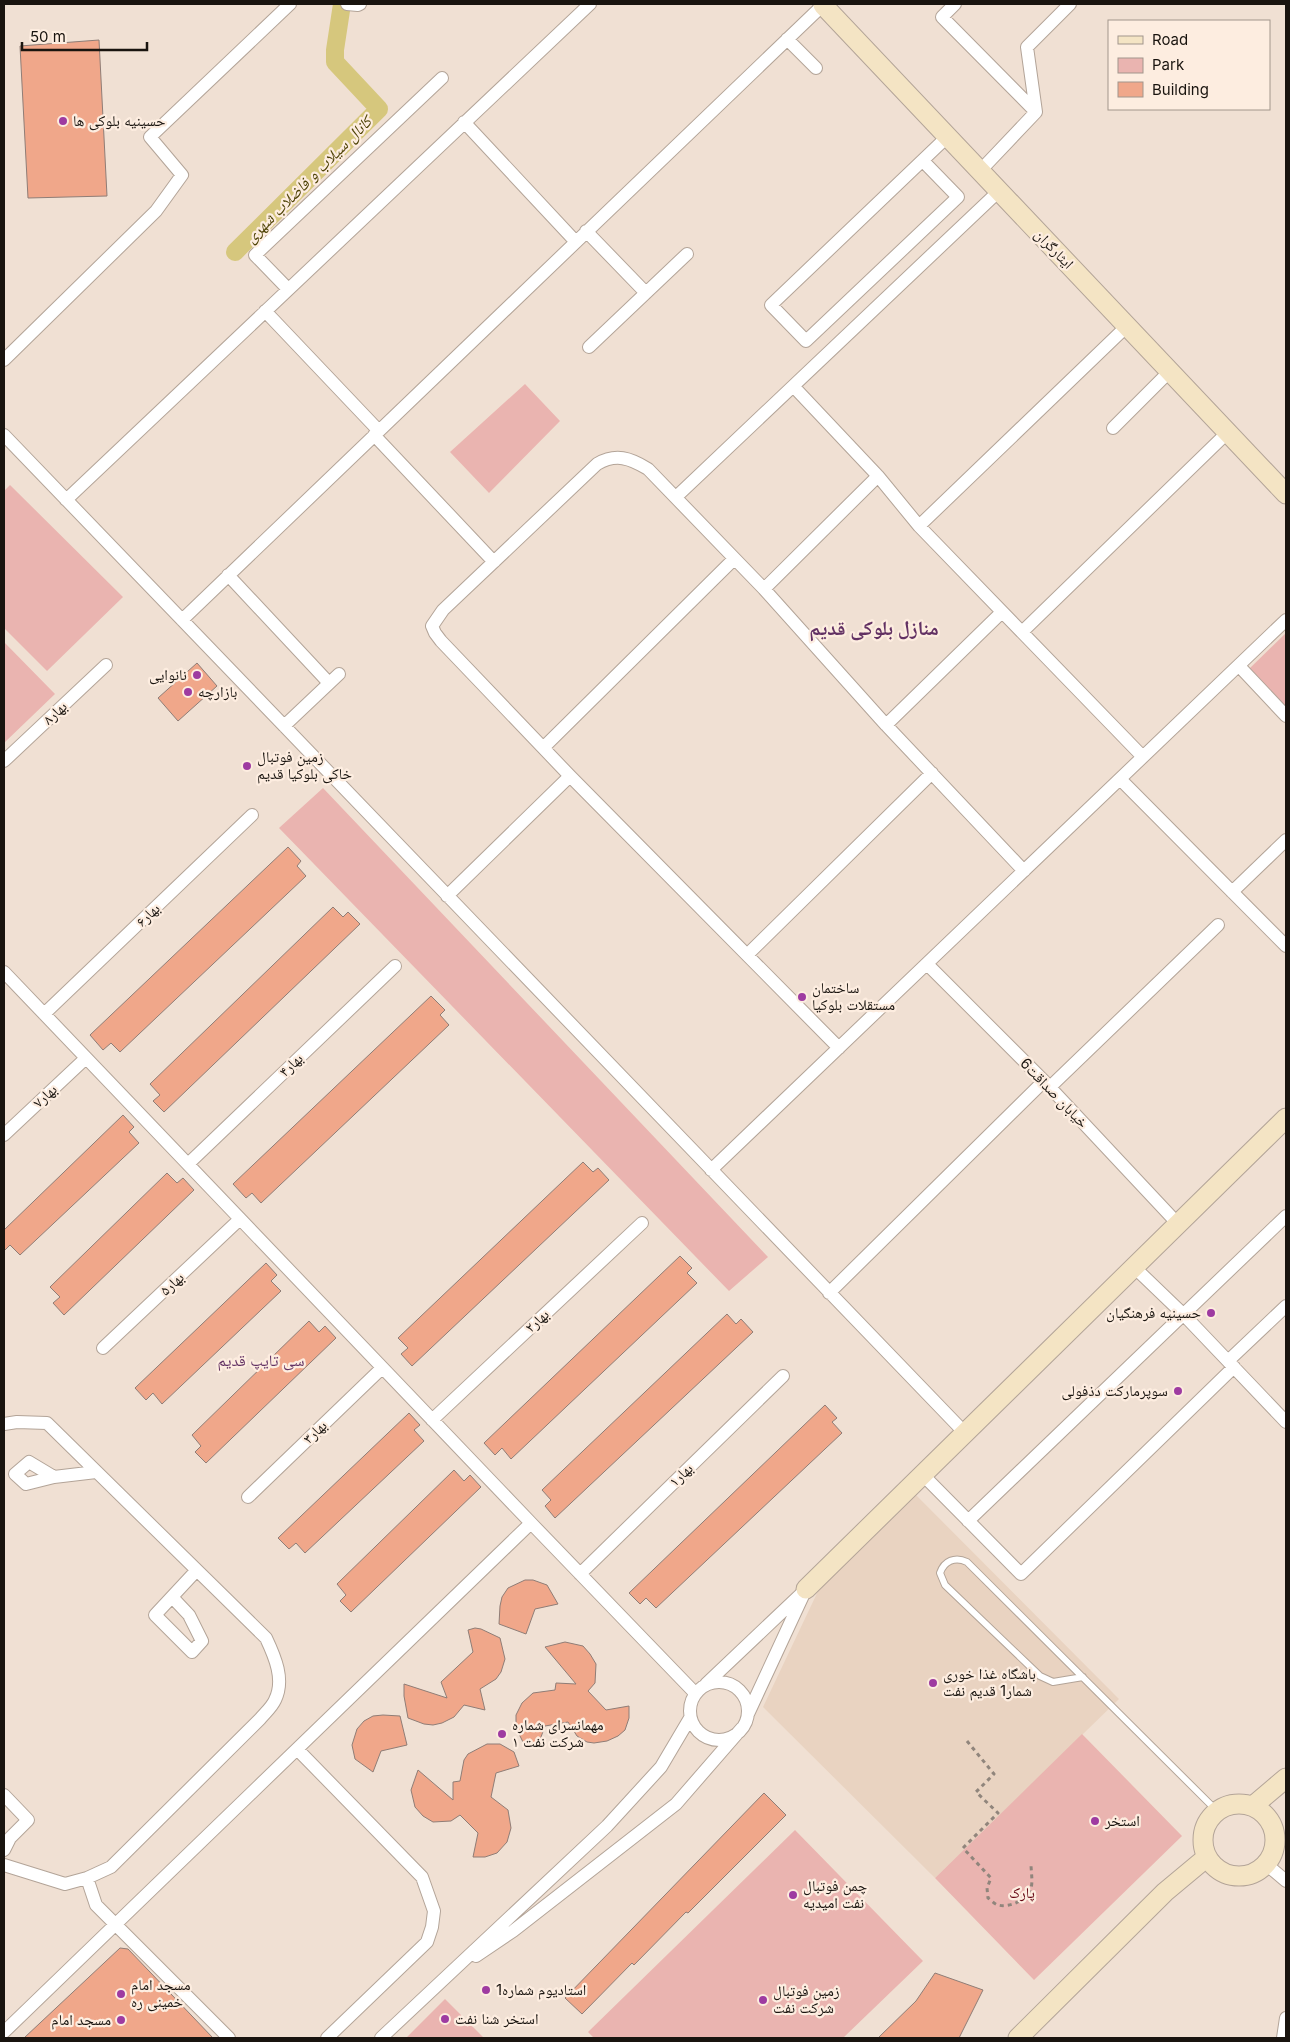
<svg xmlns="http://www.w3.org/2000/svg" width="1290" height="2042" viewBox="0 0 1290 2042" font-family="Inter,'Noto Naskh Arabic',sans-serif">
	<rect width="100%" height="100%" fill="#f0e0d3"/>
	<!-- built -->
	<path fill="#e9d3c1" d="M914,1493L1119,1699L935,1878L763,1707L819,1589Z"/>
	<!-- green -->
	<path fill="#eab4b0" d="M525,384L560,421L489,493L450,452Z
		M10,485L123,597L47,671L4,628V491Z
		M1286,633V708L1249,669Z
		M4,642L55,694L4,743Z
		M323,788L768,1257L729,1291L279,828Z
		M1082,1734L1182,1836L1034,1980L935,1878Z
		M795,1830L923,1961L843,2038H594L588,2032Z
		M445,1999L484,2038H406Z"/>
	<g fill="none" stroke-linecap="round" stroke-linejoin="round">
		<!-- canal -->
		<path stroke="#d6c77d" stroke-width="18" d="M235,252L379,109L335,62V50L342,4"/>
	</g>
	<!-- building -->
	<path fill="#f0a78a" stroke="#8f7d76" d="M99,40L107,196L28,198L20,46Z
		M197,663L217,686L178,721L158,698Z
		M288,847L301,861L297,866L306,876L120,1052L111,1043L103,1050L90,1035Z
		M333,907L343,917L348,912L360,924L164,1112L153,1101L160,1095L150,1084Z
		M431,996L445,1010L440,1015L449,1025L261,1203L252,1193L246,1198L233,1184Z
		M123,1115L134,1127L129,1132L139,1143L20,1255L10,1245L4,1251V1230Z
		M583,1162L593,1172L598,1168L609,1180L412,1366L401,1354L408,1348L398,1338Z
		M167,1173L177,1183L183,1178L194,1190L64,1315L53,1303L60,1297L50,1287Z
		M680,1256L692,1268L687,1273L697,1283L511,1459L502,1448L495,1455L484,1443Z
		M266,1263L277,1275L271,1281L281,1291L162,1404L153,1393L146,1400L135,1388Z
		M727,1314L736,1324L741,1319L753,1332L555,1518L545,1506L551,1500L542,1490Z
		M309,1321L319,1332L325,1326L336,1338L206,1463L195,1452L201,1446L192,1435Z
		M825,1405L837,1418L832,1422L842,1433L656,1608L646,1598L640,1604L629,1593Z
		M409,1413L420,1425L414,1430L424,1441L305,1553L296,1543L289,1549L278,1538Z
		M454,1470L464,1481L470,1475L481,1487L351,1612L340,1601L346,1595L337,1584Z
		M525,1580H533L547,1585L558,1604L535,1609L526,1634L499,1624L500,1606L502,1597L508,1588Z
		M475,1628L481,1629L500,1638L505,1659L501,1672L496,1679L480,1689L485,1710L464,1705L454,1717L442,1723L433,1725L424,1724L408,1718L404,1696V1684L447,1698L441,1682L473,1652L468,1630Z
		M565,1642L583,1646L590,1654L596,1664L595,1683L588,1691L606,1710L629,1706V1718L625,1730L618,1736L607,1741L594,1743L587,1742L577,1736L568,1722L545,1726L537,1748L523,1742L516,1728V1715L522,1703L533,1693L555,1690L556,1683L576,1684L545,1647Z
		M383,1715L400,1716L407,1745L381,1751L373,1772L355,1759L352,1745L357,1729L364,1721L373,1716Z
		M487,1744H500L514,1752L519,1766L496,1773L491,1797L508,1810L511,1828L507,1842L497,1853L485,1857H473L478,1833L460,1815L451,1821L433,1822L423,1816L415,1807L411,1790L418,1770L453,1800V1782L460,1781L464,1760L468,1754Z
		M764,1793L786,1815L688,1913L686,1912L634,1965L632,1963L582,2014L565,1998Z
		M120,1948L128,1949L213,2038H24Z
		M935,1973L983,1990L959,2038H878L916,2001Z"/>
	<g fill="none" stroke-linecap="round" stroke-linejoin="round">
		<defs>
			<path id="lane" d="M1083,1677L1053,1682L1040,1676L945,1585L940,1573C944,1561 955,1556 967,1562L1217,1811"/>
			<path id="street" d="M347,4L358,5L360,4
				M955,4L942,17L1036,112
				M787,39L816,68
				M1036,112L1027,47L1070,4
				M464,122L576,242
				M923,161L958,197L806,341L771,305L947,137
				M980,171L1036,112
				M586,231L646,293
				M288,289L255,255L442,78
				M265,311L379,431
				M589,347L687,254
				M4,360L156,211L182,175L150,137L290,4
				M794,387L878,476L919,526L1143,757
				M1113,428L1170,371
				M4,435L965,1433
				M374,435L494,562
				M676,497L999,191
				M66,500L590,4
				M919,526L1127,326
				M228,575L329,683
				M764,589L878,476
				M182,620L823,5L821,4
				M1022,632L1228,432
				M1239,666L1286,716
				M886,725L1002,612
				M284,726L339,674
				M544,747L734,559
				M4,761L106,665
				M1120,779L1286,946
				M1232,892L1286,840
				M447,896L570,776
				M747,955L932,773
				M927,964L1044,1081L1178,1224
				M4,972L531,1523
				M44,1014L252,815
				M839,1048L570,776L441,641L435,633L432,626L443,610L597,464C616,453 630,458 648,469L764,589L886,725L1024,871
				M1050,1087L1218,925
				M4,1135L86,1058
				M188,1164L395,966
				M711,1170L1286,620
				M1134,1267L1184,1315L1286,1422
				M829,1293L1044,1081
				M103,1348L240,1219
				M1228,1361L1286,1306
				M432,1420L642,1223
				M4,1424L17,1422L47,1423L266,1638C275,1657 285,1680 275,1700C272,1707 265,1713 260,1719L111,1867L87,1878L96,1905L229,2038
				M923,1475L1021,1574L1234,1367
				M54,1477L26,1484L15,1474L29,1462L54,1477L96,1472
				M248,1497L382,1368
				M968,1521L1286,1216
				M580,1574L783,1376
				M172,1597L189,1615L202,1641L192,1652L155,1615L196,1571
				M690 1711a29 29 0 1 1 58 0a29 29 0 1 1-58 0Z
				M706,1684L801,1594
				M748,1714L806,1589
				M297,1749L422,1877L434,1911L432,1927L427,1942L327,2038
				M4,1795L28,1820L10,1838L4,1850
				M1266,1864L1286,1881
				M4,1865L65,1884L87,1878
				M476,1956L513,1931L676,1804L742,1728
				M4,2032L531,1523L695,1693
				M381,2038L607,1826L661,1767L690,1718
				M1283,2038L1286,2018"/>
			<path id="secondary" d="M823,5L1286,494
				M806,1589L1286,1118
				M1203 1840a36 36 0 1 1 72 0a36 36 0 1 1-72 0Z
				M1253,1806L1286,1778
				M1018,2038L1165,1892L1207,1857"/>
		</defs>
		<!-- lane casing -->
		<use href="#lane" stroke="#b3a498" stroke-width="8"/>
		<!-- street casing -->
		<use href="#street" stroke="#b3a498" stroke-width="14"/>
		<!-- secondary casing -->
		<use href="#secondary" stroke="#b3a498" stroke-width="21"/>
		<!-- path -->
		<path stroke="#90857c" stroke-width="3" stroke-dasharray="4 4" stroke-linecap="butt" d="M967,1741L994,1774L976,1792L998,1813L963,1848L991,1878L987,1888L988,1898C991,1900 994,1904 998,1905C1009,1908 1028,1900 1031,1888C1033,1882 1031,1871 1031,1864"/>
		<!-- lane -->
		<use href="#lane" stroke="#fff" stroke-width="6"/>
		<!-- street -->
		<use href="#street" stroke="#fff" stroke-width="12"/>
		<!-- secondary -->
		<use href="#secondary" stroke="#f4e4c4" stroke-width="19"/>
	</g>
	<!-- markers -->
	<g fill="#9e3ba1" stroke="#fdede0" stroke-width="2">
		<circle cx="63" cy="121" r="5"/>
		<circle cx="197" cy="675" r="5"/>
		<circle cx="188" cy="692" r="5"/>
		<circle cx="247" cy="766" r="5"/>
		<circle cx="802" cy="997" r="5"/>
		<circle cx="1211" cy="1313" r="5"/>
		<circle cx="1178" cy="1391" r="5"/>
		<circle cx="933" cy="1683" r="5"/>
		<circle cx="502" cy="1734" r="5"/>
		<circle cx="1095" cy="1821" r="5"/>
		<circle cx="793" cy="1895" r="5"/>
		<circle cx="486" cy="1990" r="5"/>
		<circle cx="121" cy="1994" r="5"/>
		<circle cx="763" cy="2000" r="5"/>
		<circle cx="445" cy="2019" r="5"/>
		<circle cx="121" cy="2020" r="5"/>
	</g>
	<g text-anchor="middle" stroke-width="4.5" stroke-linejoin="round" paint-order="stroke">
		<!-- poi labels -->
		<g font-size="15" fill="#19140f" stroke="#fdede0" text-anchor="start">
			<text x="73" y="126">حسینیه بلوکی ها</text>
			<text x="187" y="680" text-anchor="end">نانوایی</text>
			<text x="198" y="697">بازارچه</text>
			<text x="257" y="762">زمین فوتبال<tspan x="257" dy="17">خاکی بلوکیا قدیم</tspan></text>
			<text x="812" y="993">ساختمان<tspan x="812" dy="17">مستقلات بلوکیا</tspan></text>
			<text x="1201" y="1318" text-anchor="end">حسینیه فرهنگیان</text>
			<text x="1168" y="1396" text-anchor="end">سوپرمارکت دذفولی</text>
			<text x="943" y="1679">باشگاه غذا خوری<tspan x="943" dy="17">شمار1 قدیم نفت</tspan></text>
			<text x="512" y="1730">مهمانسرای شماره<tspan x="512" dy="17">۱ شرکت نفت</tspan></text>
			<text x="1105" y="1826">استخر</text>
			<text x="803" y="1891">چمن فوتبال<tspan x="803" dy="17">نفت امیدیه</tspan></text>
			<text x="131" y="1990">مسجد امام<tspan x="131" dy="17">خمینی ره</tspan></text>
			<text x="496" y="1995">استادیوم شماره1</text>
			<text x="773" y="1996">زمین فوتبال<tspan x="773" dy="17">شرکت نفت</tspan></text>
			<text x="455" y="2024">استخر شنا نفت</text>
			<text x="111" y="2025" text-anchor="end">مسجد امام</text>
		</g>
		<!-- street labels -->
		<g font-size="15" fill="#19140f" stroke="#fdede0">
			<text transform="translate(1054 249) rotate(46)" y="5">ایثارگران</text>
			<text transform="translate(55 713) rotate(-43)" y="5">بهار۸</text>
			<text transform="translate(148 915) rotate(-44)" y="5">بهار۶</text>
			<text transform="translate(291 1065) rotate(-44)" y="5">بهار۴</text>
			<text transform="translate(1054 1093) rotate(46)" y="5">خیابان صداقت6</text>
			<text transform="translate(45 1096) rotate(-43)" y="5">بهار۷</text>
			<text transform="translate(172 1284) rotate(-43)" y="5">بهار۵</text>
			<text transform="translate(537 1321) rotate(-43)" y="5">بهار۲</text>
			<text transform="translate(315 1432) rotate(-44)" y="5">بهار۳</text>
			<text transform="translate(681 1475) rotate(-44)" y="5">بهار۱</text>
		</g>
		<!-- park labels -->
		<g font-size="15" fill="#63020f" stroke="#fdede0">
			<text x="1022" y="1898">پارک</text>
		</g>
		<!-- water labels -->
		<g font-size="16" font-style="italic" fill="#4e4306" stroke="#fdede0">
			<text transform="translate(308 179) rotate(-45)" y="6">کانال سیلاب و فاضلاب شهری</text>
		</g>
		<!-- neighbourhood labels -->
		<g font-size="16" fill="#623163" stroke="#fdede0">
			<text x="261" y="1366">سی تایپ قدیم</text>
		</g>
		<!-- district labels -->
		<g font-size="20" font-weight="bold" fill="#623163" stroke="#fdede0">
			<text x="874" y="635">منازل بلوکی قدیم</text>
		</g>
	</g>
	<!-- border -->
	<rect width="1290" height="2042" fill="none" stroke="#19140f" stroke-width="10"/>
	<!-- legend -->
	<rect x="1108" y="20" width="162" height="90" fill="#fdede0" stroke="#a2968c"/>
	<rect x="1118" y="36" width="25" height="8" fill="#f4e4c4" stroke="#a2968c"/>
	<text x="1152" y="45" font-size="15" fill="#19140f">Road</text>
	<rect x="1118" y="58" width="25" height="15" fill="#eab4b0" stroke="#a2968c"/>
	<text x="1152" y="70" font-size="15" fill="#19140f">Park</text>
	<rect x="1118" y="82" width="25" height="15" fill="#f0a78a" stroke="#a2968c"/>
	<text x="1152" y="95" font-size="15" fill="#19140f">Building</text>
	<!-- scale -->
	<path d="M22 42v8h125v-8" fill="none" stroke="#19140f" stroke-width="2.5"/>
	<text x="30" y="42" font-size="15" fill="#19140f" stroke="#fdede0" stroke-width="4" paint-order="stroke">50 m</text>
</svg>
